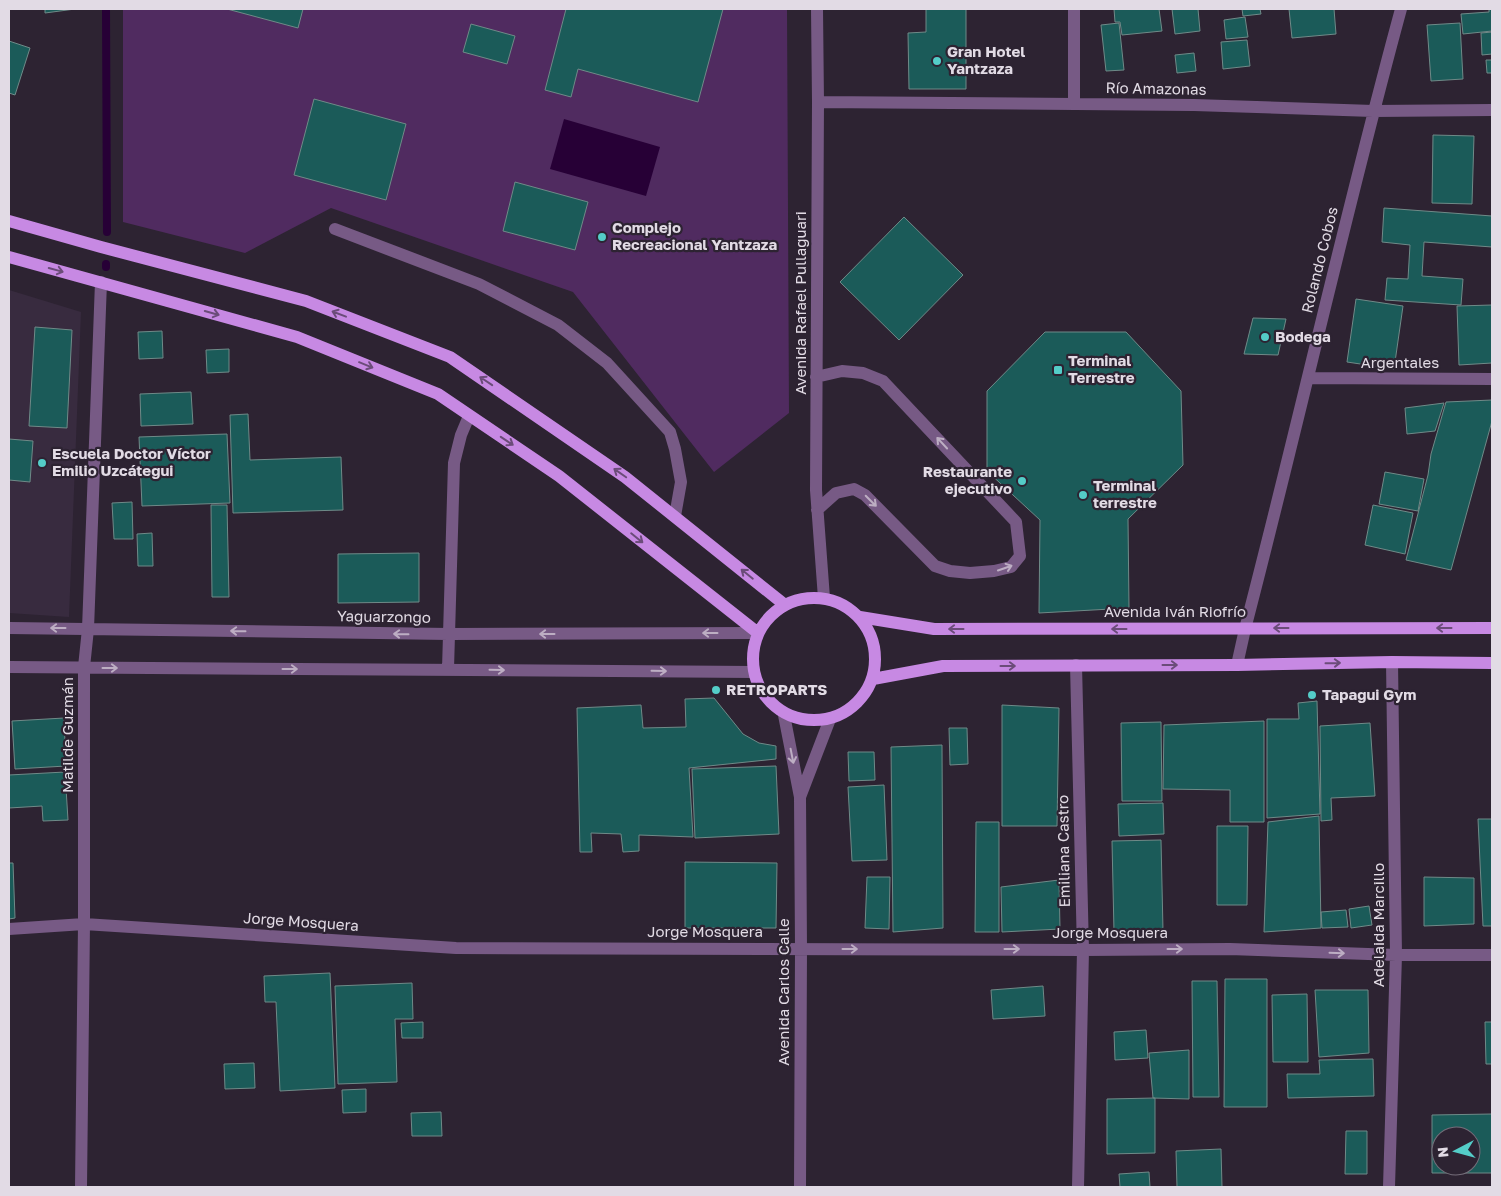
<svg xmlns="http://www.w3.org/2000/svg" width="1501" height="1196" viewBox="0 0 1501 1196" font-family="'Golos Text',sans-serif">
	<rect width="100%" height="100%" fill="#2d2332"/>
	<!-- built -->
	<path fill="#382b3f" d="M9,290L81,312L69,617L9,613Z"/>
	<!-- green -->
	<path fill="#502b60" d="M123,9H787L789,413L714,472L573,292L331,208L245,253L123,222Z"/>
	<!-- water -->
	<path fill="#270036" d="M564,119L660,147L646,196L550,169Z"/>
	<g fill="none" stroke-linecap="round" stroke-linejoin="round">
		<!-- stream -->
		<path stroke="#270036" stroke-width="8" d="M106,9L107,232
			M106,267V264"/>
	</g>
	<!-- building -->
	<path fill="#1b5b59" stroke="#6f8a88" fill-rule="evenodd" d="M45,9H75L45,13Z
		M227,9H303L298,28Z
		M566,9H723L698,102L578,69L571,97L545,90Z
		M926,9H966V89H909L908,33L926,32Z
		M1114,9H1159L1162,31L1122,35L1120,22H1115Z
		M1172,9H1198L1200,31L1175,34Z
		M1242,9H1260L1261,14L1243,16Z
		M1289,9H1334L1336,34L1292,38Z
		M1489,9H1492V31L1463,34L1461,14L1489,12Z
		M1245,17L1248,37L1226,39L1224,20Z
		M1119,23L1124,70L1106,71L1101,25Z
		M1460,23L1463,79L1431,81L1427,25Z
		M471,24L515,36L507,64L463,52Z
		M1492,32V54L1482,55L1481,33Z
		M1247,40L1250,66L1223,69L1221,42Z
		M9,41L30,48L15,95L9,93Z
		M1194,53L1196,71L1177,73L1175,55Z
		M1486,60H1492V73H1487Z
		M314,99L406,124L386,200L294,175Z
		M1433,135L1474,136L1472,204L1432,203Z
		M515,182L588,202L575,250L503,231Z
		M1384,208L1492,216V247L1424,242L1422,276L1463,279L1461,305L1385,300L1387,278L1408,279L1410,245L1382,242Z
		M904,217L963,275L899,340L840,282Z
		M1356,299L1403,306L1394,369L1347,362Z
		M1492,305V363L1459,365L1457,306Z
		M1253,318L1286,319L1278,355L1244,354Z
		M35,327L72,330L67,428L29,426Z
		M162,331L163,358L139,359L138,332Z
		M1045,332H1126L1181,391L1183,465L1128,519L1129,608L1039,613L1040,520L987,471V391Z
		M229,349V372L207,373L206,350Z
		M191,392L193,424L141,426L140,394Z
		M1492,400V421L1451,570L1406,560L1428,475L1431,454L1446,402Z
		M1444,403L1435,431L1407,434L1405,408Z
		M248,414L250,460L341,457L343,510L233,513L230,415Z
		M227,434L230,503L142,506L139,437Z
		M9,439L33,441L30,482L9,480Z
		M1385,472L1424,479L1418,511L1379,504Z
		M132,502L133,539H114L112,503Z
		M211,505H227L229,597H212Z
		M1373,505L1413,513L1405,554L1365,545Z
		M152,533L153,566H138L137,534Z
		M419,553V602L338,603V554Z
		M714,698L743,734L759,743L776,746V759L689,768L693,837L639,835V851L623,852L621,834L591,833L592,852H580L577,708L641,705L643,728L686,727L685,699Z
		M1317,701L1320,814L1267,818V719H1299L1298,703Z
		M1002,705L1059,708L1057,826H1002Z
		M64,718L66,766L15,769L12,721Z
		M1264,721V822H1230V790L1163,789L1164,725Z
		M1161,722L1162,801H1122L1121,723Z
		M1370,723L1375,796L1331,798L1332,820L1321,821L1320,726Z
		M949,728H967L968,764L950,765Z
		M942,745L943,928L893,932L891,747Z
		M848,752H874L875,780L849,781Z
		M776,766L779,834L695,838L692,769Z
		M65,772L68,820L43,821L42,806L9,808V775Z
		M884,785L887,860L852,861L848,787Z
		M1163,803L1164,834L1119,836L1118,804Z
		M1319,816L1321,928L1264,932L1268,822Z
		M1478,819H1492V926H1483Z
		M976,822H999V932H975Z
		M1217,826H1248L1247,905H1217Z
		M1161,840L1163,931L1114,932L1112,841Z
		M685,862L777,863L776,928H685Z
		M9,863H13L15,918L9,919Z
		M867,877H890L889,929L865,928Z
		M1424,877L1474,878V924L1424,926Z
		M1059,880L1060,929L1002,932L1001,887Z
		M1369,906L1372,925L1351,928L1349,909Z
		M1346,910L1348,927L1322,928L1321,912Z
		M330,973L335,1088L280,1091L276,1002H265L264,976Z
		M1225,979H1267V1107H1224Z
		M1192,981H1217L1219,1097H1193Z
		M412,983L413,1019H395L397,1082L338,1084L335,986Z
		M1043,986L1045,1016L993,1019L991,990Z
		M1315,990H1368L1369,1053L1319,1057Z
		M1307,994L1308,1062H1273L1272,995Z
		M423,1022V1038H402L401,1023Z
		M1485,1022H1492V1064H1486Z
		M1146,1030L1148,1058L1115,1060L1114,1032Z
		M1189,1050V1099L1153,1098L1149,1053Z
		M1373,1059L1374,1096L1288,1098L1287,1074H1320L1319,1060Z
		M254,1063L255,1088L225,1089L224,1064Z
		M366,1089V1112L343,1113L342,1090Z
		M1155,1098V1153L1107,1154V1099Z
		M441,1112L442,1136H412L411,1113Z
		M1492,1114V1173H1432V1115ZM1441,1136H1471V1166H1441Z
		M1346,1131H1367V1174H1345Z
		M1221,1149L1222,1187H1177L1176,1151Z
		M1149,1172L1150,1187H1120L1119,1174Z"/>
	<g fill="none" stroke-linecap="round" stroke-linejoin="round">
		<!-- minor -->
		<path stroke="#775a85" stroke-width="12" d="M817,9L818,102L816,490L824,598
			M818,102L1194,105L1373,111L1492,110
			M1074,104V9
			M335,229L479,284L558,325L607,363L670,432L675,449L681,482L675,516
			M816,377L842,371L863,373L883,381L1016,522L1020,556L1011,567L994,571L970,573L950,571L935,566L865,495L854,489L836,493L817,510
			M1308,378L1492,379
			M9,628L449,634L758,633
			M1076,665L1083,950L1078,1187
			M1237,665L1245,629C1299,422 1345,214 1401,9
			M9,667L754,672
			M448,669L454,463L461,435L469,416
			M784,715L800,797L801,949L800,1187
			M800,797L830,719
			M9,929L84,924L456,948L1083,950L1230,949L1396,955H1492
			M81,1187L84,924V667L88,629L101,282
			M1389,1187L1396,955L1392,662"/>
		<!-- major -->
		<path stroke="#c789e3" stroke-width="12" d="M9,221L101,247L306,301L450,357L625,477L785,605
			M9,257L297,337L438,394L559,476L758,633
			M753 659a61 61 0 1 1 122 0a61 61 0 1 1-122 0Z
			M860,617L934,629L1492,628
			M873,679L943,666L1237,665L1392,662L1492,663"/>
	</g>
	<!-- one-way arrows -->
	<defs><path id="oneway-shaft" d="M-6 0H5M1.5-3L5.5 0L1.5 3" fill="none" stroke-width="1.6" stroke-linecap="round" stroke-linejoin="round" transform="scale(1.25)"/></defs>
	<g stroke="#6b4c79">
		<use href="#oneway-shaft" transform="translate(56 270) rotate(15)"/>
		<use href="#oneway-shaft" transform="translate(212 313) rotate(16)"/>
		<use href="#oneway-shaft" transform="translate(339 314) rotate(-159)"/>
		<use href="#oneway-shaft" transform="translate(366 365) rotate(22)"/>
		<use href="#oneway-shaft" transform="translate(486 381) rotate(-146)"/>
		<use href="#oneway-shaft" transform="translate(507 441) rotate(34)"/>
		<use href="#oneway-shaft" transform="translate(620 473) rotate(-145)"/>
		<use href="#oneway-shaft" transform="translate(637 538) rotate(39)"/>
		<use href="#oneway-shaft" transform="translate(747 574) rotate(-141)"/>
		<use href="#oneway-shaft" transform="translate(1281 628) rotate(180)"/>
		<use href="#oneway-shaft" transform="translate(1444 628) rotate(180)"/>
		<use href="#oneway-shaft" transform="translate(956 629) rotate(180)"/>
		<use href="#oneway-shaft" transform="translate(1119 629) rotate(180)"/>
		<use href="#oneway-shaft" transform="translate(1333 663) rotate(-1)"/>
		<use href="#oneway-shaft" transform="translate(1170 665)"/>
		<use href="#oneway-shaft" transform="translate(1008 666)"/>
	</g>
	<g stroke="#bdaec3">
		<use href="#oneway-shaft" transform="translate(942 443) rotate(-133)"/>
		<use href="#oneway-shaft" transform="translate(871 501) rotate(45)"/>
		<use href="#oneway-shaft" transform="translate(1005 568) rotate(-19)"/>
		<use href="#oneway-shaft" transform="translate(58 628) rotate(-180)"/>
		<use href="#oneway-shaft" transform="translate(238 631) rotate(-179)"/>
		<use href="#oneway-shaft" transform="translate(710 633) rotate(180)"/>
		<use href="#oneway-shaft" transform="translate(401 634) rotate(-179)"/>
		<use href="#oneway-shaft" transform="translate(547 634) rotate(180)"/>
		<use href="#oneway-shaft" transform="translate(110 668)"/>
		<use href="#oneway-shaft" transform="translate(290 669)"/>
		<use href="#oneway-shaft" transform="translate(497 670) rotate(1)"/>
		<use href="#oneway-shaft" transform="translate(659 671) rotate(1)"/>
		<use href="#oneway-shaft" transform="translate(792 756) rotate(79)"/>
		<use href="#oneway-shaft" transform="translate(850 949)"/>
		<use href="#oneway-shaft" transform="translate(1012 949)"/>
		<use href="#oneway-shaft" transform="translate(1175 949)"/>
		<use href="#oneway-shaft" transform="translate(1337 953) rotate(2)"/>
	</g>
	<!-- markers -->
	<g fill="#54cdc8" stroke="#2d2332" stroke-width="2">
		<circle cx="937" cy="61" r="5"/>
		<circle cx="602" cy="237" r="5"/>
		<circle cx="1265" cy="337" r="5"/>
		<rect x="1053" y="365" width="10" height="10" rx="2.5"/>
		<circle cx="42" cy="463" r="5"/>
		<circle cx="1022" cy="481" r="5"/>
		<circle cx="1083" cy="495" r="5"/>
		<circle cx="716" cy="690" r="5"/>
		<circle cx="1312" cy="695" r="5"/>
	</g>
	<g text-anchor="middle" stroke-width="4.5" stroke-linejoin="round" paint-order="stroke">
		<!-- poi labels -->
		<g font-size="15" font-weight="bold" fill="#e2dbe5" stroke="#2d2332" text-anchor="start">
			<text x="947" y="57">Gran Hotel<tspan x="947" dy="17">Yantzaza</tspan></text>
			<text x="612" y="233">Complejo<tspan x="612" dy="17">Recreacional Yantzaza</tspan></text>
			<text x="1275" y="342">Bodega</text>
			<text x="1068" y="366">Terminal<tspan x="1068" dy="17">Terrestre</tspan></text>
			<text x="52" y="459">Escuela Doctor Víctor<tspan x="52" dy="17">Emilio Uzcátegui</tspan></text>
			<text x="1012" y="477" text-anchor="end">Restaurante<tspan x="1012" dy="17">ejecutivo</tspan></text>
			<text x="1093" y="491">Terminal<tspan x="1093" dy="17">terrestre</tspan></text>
			<text x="726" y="695">RETROPARTS</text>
			<text x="1322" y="700">Tapagui Gym</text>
		</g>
		<!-- street labels -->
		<g font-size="15" fill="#e2dbe5" stroke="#2d2332">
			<text transform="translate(1156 89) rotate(1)" y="5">Río Amazonas</text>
			<text transform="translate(1320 260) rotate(-76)" y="5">Rolando Cobos</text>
			<text transform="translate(801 303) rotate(-90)" y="5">Avenida Rafael Pullaguari</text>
			<text x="1400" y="368">Argentales</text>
			<text x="1175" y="617">Avenida Iván Riofrío</text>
			<text transform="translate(384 617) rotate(1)" y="5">Yaguarzongo</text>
			<text transform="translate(68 735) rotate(-90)" y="5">Matilde Guzmán</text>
			<text transform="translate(1064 851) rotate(-91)" y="5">Emiliana Castro</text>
			<text transform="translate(301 922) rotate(4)" y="5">Jorge Mosquera</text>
			<text transform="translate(1379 925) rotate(-90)" y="5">Adelaida Marcillo</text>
			<text x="705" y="937">Jorge Mosquera</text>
			<text x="1110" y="938">Jorge Mosquera</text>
			<text transform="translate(784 992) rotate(-90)" y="5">Avenida Carlos Calle</text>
		</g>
	</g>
	<!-- border -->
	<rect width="1501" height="1196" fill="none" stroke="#e2dbe5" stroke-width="20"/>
	<!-- north arrow -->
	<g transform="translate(1456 1151) rotate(264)"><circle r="24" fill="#2d2332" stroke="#756d7a"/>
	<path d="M0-4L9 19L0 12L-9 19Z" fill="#54cdc8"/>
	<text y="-8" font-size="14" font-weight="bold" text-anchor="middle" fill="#e2dbe5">N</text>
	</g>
</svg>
